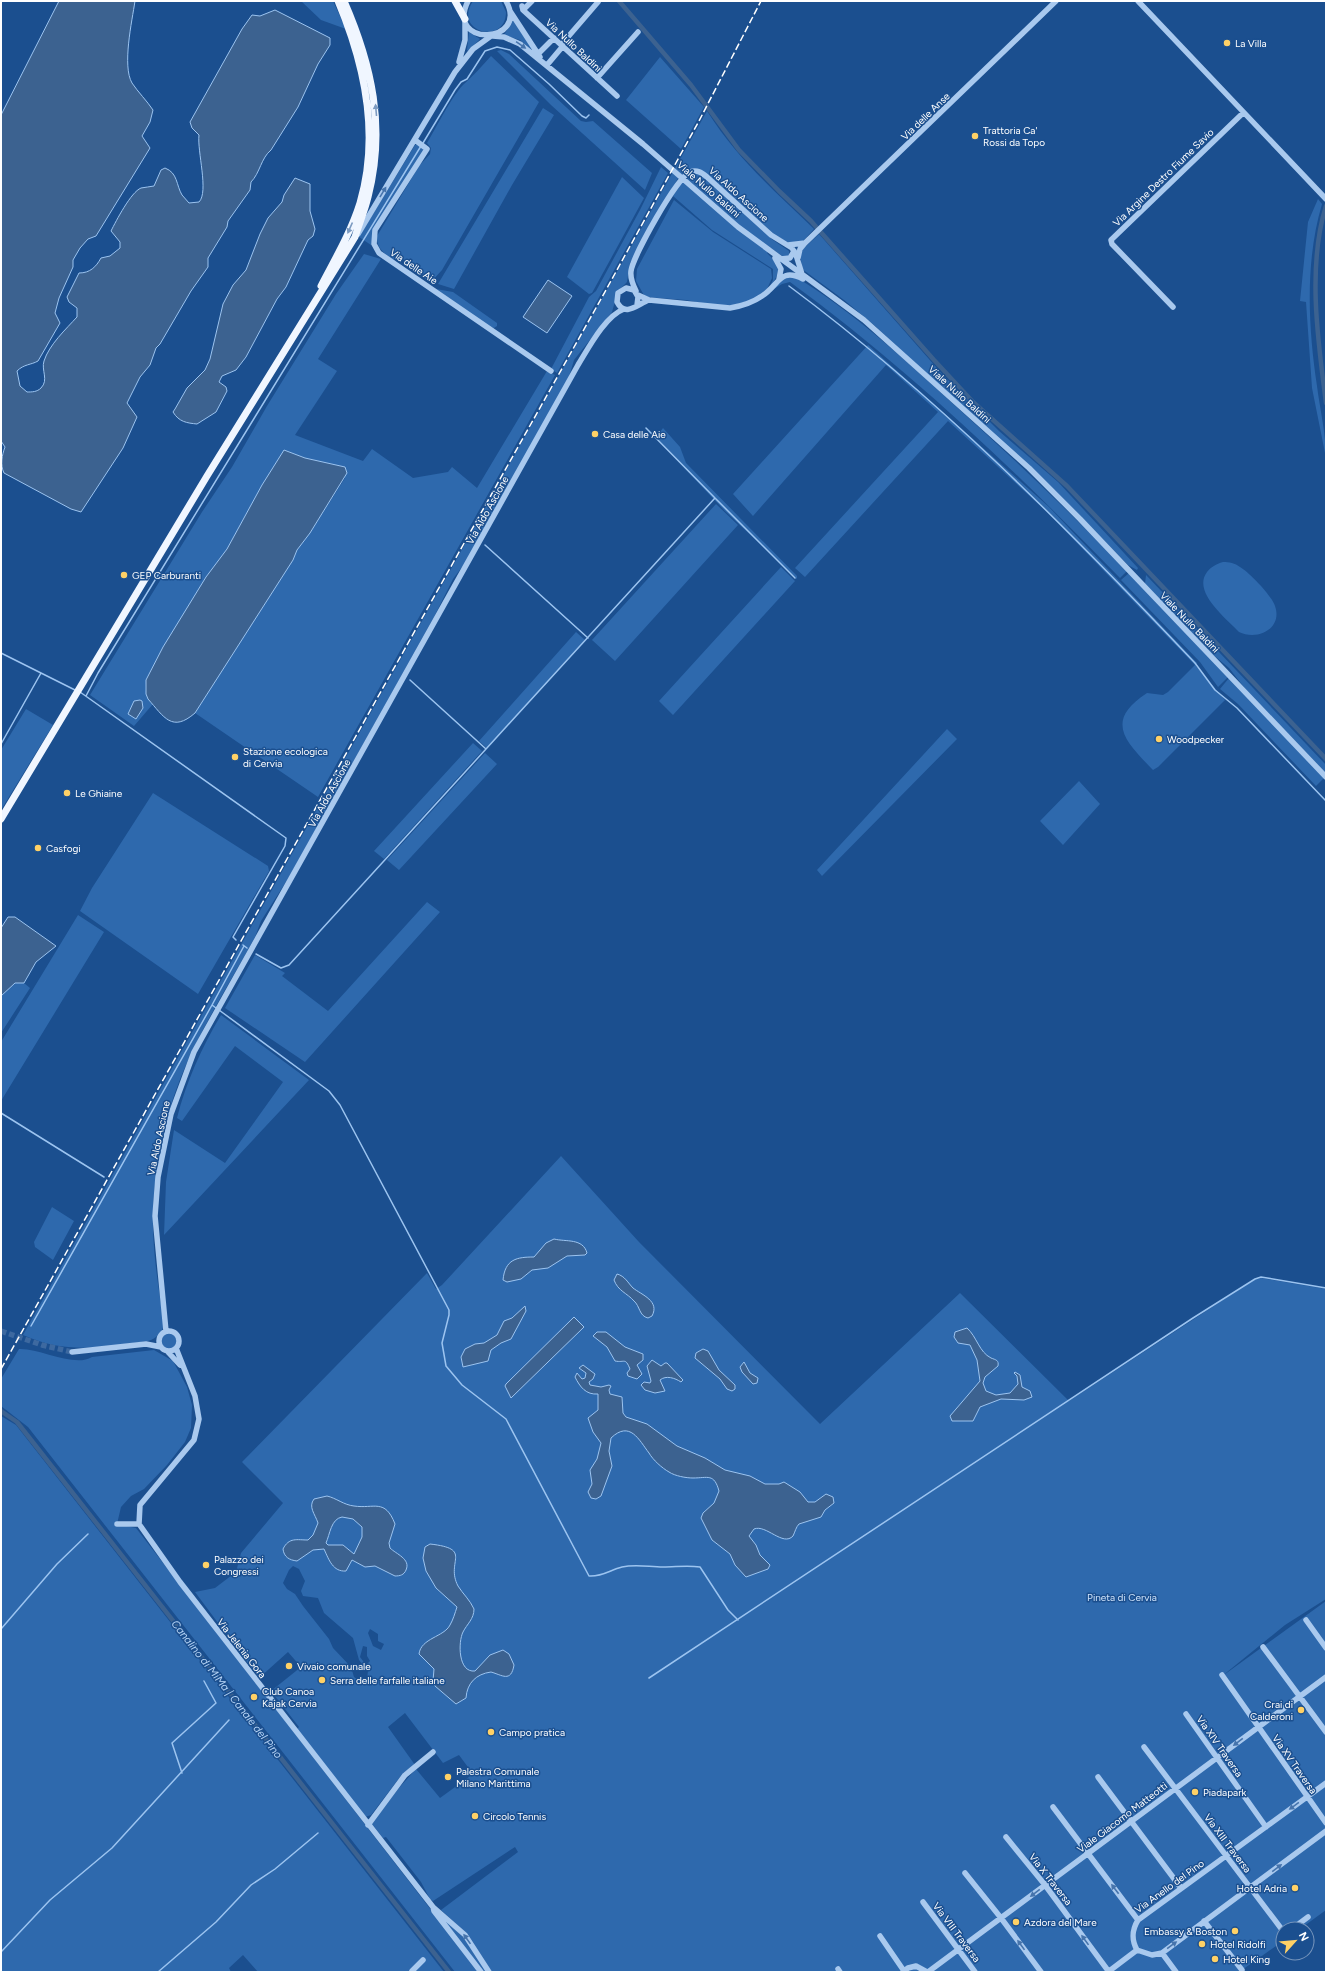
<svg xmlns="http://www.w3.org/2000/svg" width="1327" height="1973" viewBox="0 0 1327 1973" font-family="Figtree,sans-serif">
	<rect width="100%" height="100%" fill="#1b4f8f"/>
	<!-- green -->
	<path fill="#2e69ad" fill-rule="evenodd" d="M301,1H333L346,29L321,20Z
		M473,1H501L506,12C506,46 452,32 473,1Z
		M513,20L533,49L532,50L520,40L504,35Z
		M469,32L480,39L468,51L467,50Z
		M501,50L509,54L581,121L586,122L593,121L652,173L645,190L551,105L497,51Z
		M491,56L539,102L442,270L432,281H428L397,254L393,260C384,253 376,248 377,236L419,166L430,154L431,148L427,143C436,128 452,96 463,85C473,76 482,66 491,56Z
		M660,57L704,107L681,149L626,100Z
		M543,108L554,115L512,185L454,289L438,284Z
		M707,111C738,160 774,190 814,229L802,242L789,243L775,235L701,170C690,166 683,172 677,180L630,263L627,282L618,291L612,312L574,360L569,377L465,563L453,579L434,617L289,877L261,921L255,937C235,974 212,1010 194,1048C166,1104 152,1167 153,1229C154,1261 159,1292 164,1323C164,1331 156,1339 148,1341C101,1347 68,1355 23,1335Z
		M419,144L424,148L423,151L376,227L371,245L359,237L415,145Z
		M661,167L668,173L557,373L551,369L589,297L596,291L640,210Z
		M695,174H700L773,240L789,251V256L785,258L771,248L767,253L778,264C779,274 776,279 770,286L773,280V269L712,230L673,196L681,183Z
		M622,177L644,198L592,293L589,294L567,277Z
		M1318,199L1322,204C1305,261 1308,327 1317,386C1320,410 1326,433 1326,458L1312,388L1306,302L1300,301L1308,222Z
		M674,200L713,232L771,269L772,278L767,289L754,299L734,305L716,306L686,300L645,297L636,281L637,269Z
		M819,234L943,375L999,431L1058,482L1138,568L1137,570L1128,565L1087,523L874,325L844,300L802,269L800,252Z
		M364,254L381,259L318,359L337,371L295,435L363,461L372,449L413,478L448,472L452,467L477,488L547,371L555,375L318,797L195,713L293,560L297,550L310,533L345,478V467L305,458L284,450L262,485L227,549L206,577L149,674C144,685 144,695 153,704L134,726L90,695L202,512L232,467L267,406L336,294Z
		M796,277C853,312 901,356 950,401C1011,456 1070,512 1127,571L1120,578C1018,473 909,369 790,282L782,284L774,289L783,278Z
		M436,289L453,292L497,323V326L494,328L490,327Z
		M868,345L1049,507L1197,663L1196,666L1225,700L1158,767L1153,770C1125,741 1104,721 1147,693L1163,695L1168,692L1195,665L1046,511L948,421L805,577L795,568L938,412L886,365L753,516L733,494Z
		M663,428L680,447L686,463L797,576V579L725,511L656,438Z
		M716,504L738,525L615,661L592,640Z
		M1223,562C1229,562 1235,563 1240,567C1249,572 1272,596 1275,606C1283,629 1257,641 1239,632C1226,618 1192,592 1207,572C1211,567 1216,564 1223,562Z
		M781,567L795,581L673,715L659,701Z
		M1129,573L1228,677L1218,687L1200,662L1121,580Z
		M1146,575L1326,765V773L1247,691L1229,668L1211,653L1145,584Z
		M576,632L585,640L487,748L479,741Z
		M1229,678L1324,778L1316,786L1238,704L1220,689Z
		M26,709L53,725L1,810V750Z
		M947,729L957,739L822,876L817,870Z
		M473,743L482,751L384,859L374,851Z
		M485,753L497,764L399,870L387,860Z
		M1079,781L1100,804L1063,845L1040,821Z
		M153,793L268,866L269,871L198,994L80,911L92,888Z
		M427,902L440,912L305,1062L225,1008L255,955L285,973L282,976L328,1011Z
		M78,915L104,932L1,1101V1042Z
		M15,983H24L30,988L1,1033V996Z
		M221,1015L309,1080L164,1235L166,1182L174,1130L225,1163L283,1082L235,1046L182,1121L177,1118C186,1082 202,1047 221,1015Z
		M561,1156L639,1242L820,1424L960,1293L1069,1401L1255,1279L1261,1278L1326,1289V1599L1285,1625L1221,1677L1326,1601V1910L1300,1929H1283V1941L1242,1970V1972H491L466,1933L441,1910L518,1852L515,1847L433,1901L430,1899L421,1882L386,1837L383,1838L372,1824L398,1789L416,1769L440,1798L473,1774L459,1755L443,1763L405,1713L388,1727L415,1765L403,1773L371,1815L365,1817L297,1729L299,1727L271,1691L301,1667L288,1652L259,1678L195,1592L215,1588L236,1572L241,1553L283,1503L242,1462L427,1273L436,1289L442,1285ZM293,1566L299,1569L305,1581L301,1591L303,1596L318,1598L324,1613L353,1638L359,1660L368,1671L367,1679L361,1682L354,1677L351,1667L333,1648L329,1639L303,1606L295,1594L287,1589L283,1583L289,1570ZM370,1629L378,1634V1641L384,1644L381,1650L373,1646L368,1633ZM363,1646L367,1647V1656L370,1661L366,1665L360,1657Z
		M52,1207L74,1221L53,1260L35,1247L34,1242Z
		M161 1341a8 8 0 1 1 16 0a8 8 0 1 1-16 0Z
		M19,1349C40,1348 74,1368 92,1357L154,1350L173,1361L187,1387L192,1405L191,1428L185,1442L167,1465L144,1489L131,1496L121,1507L117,1524L136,1528L479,1972H455L28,1427L1,1406V1379Z
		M1,1416L16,1425L444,1972H258L243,1955L229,1968L231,1972H1Z
		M436,1910L465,1939L487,1972H483Z"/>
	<!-- water -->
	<path fill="#3c6290" stroke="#9cc4f0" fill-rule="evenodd" d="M59,1H135C132,21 122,66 132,83C138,92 147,101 153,110L150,122L142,136L150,148L96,236L88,239L80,248L73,260V267L59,298L55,313L60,323L38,361C31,365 24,364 17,371L20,386L27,392C32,392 37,392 41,388C49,380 41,370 44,361C49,345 66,329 77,317V308L69,302L67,297L79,273C90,273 96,267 101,258L110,256L120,248V242L111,231C116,221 131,192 141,188C145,187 150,187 154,186L161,170L165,168C178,173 176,185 182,195C184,198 187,200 189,203L199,202C209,192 197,151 199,135L192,128L190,122L242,29L252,15L260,16L275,10L330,38V45L318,64L298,107L271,150C261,158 260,173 251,182L250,190L228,221L227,227L208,258V267L191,291L160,344L156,348L150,365L140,377L127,403L137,417L123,448L81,512L71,509L4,473C0,465 2,455 5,447L1,441V115Z
		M295,178L310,184V211L315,229L313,236L308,240L286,287L277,299L246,357L236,370L222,376L219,382L226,387L227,391L216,412L197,424C187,423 179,422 173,412L175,409L187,388L205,370L210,359L223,304L233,285L246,270L260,234L268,218L282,202L284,195Z
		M548,280L572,296L547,333L523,317Z
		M284,450L305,458L345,467L347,473L310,533L297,550L293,560L195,713C172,733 164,717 148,699L146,694V680L163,647L206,577L227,549L262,485Z
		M140,700L142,701L143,708L136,719L128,714L134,701Z
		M8,917H15L56,946L36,962L24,983H15L1,996V928Z
		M554,1239C566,1242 583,1238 587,1253L585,1255L567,1256L548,1268L532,1270L521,1279L507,1282L503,1280C505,1259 517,1257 534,1257L546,1243Z
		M617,1274C625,1276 628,1283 633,1288C642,1295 660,1301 652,1316L648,1318C639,1316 640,1306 634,1301C627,1293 618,1291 614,1280Z
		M525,1306L526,1311L511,1339L501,1343L491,1350L488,1361L463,1367L461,1357L465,1349L475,1344L484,1343L497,1335L504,1321L512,1318Z
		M574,1317L584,1327L511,1398L505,1386L506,1384Z
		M967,1328C977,1337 979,1352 991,1358C996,1360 999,1360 998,1366L985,1377L983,1383L986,1391L996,1395L1010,1393L1018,1384L1017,1376L1014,1373L1015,1372L1020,1375L1022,1387L1030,1391L1032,1397L1024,1400L1001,1399L980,1407L973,1421H952L950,1416L980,1381L977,1360L970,1345L958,1343L954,1337L955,1332Z
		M597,1332H606L625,1347L643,1354V1360L637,1365L642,1374L637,1379L628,1376L627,1373L630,1369C625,1357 625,1363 615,1361L607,1347L593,1336Z
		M703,1349L708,1351L719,1370L735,1385V1389L732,1391L727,1389L720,1379L695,1358L696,1353Z
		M652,1360L661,1366L665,1363H667L683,1380L681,1382C675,1378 666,1375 660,1380L665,1391L655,1393L645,1390L641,1385L644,1382L650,1383L651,1381L647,1366Z
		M744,1362L750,1373L758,1378L757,1383L753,1384L742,1372L740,1367Z
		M583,1365L595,1374L593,1379L589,1382L590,1385L601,1387L609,1385L611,1386L609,1390L610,1394L622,1397L623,1413L626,1417L647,1424L677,1446L705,1458L725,1470L750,1476L765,1484H779L784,1482L800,1492L808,1502H815L826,1494L833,1497L834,1503L825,1510L821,1517L799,1524C796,1527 795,1532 793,1536C783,1547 766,1524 754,1529L749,1536L756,1545L760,1555L770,1565L768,1569L746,1577L735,1565L730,1554L712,1540L701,1518L703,1513L714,1503L719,1491C714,1473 708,1478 693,1478C686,1478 675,1476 669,1472C662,1468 653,1460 649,1453C639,1440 630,1420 611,1438L609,1451L612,1466L601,1496L596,1499L591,1498L588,1492L592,1484L590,1470L597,1459L601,1443L593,1432L588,1418L598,1410V1394C586,1395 580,1387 575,1377L577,1373L582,1379L585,1378L586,1373L579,1368Z
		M327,1496C336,1498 344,1505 354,1506C374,1509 385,1498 395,1524L389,1543L390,1548C396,1554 411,1559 406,1570C404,1575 400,1576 395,1576L375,1566L365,1567L352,1560L346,1571C333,1572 329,1560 324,1549L313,1550L297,1561C289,1560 284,1557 283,1549C289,1537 297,1540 308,1540L313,1535L318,1523C315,1514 308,1507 314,1499ZM342,1517L353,1519L362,1527V1537L354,1554L343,1545H328L326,1543C330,1534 331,1519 342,1517Z
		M430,1544C474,1549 445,1561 458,1586C463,1594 470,1600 474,1609C474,1619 467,1624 463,1632C458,1642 458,1673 475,1671L490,1655L503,1650L509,1654L514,1665C511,1683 502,1675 491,1672C476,1674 467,1683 466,1698L456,1704L435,1686L433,1681L434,1669L419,1654C421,1638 444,1637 450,1625C453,1620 455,1613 457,1607L436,1588L426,1571L423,1558L425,1547Z"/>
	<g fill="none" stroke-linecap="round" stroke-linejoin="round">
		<!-- stream -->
		<path stroke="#9cc4f0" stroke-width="1.5" d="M423,143L455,90L461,82L467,79L485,51L497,47L510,50L549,84L582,116L586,118L589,115
			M789,286C937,396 1068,529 1195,663L1215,690L1237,708L1326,801
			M715,498L795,578
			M485,545L588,638
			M1,653L41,673L1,744
			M41,673L75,690
			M410,680L486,749
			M80,692L286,838L285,846L233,937L236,940
			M86,696L98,673L421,146
			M243,945L247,948
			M256,954L281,968L289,965L715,498L646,428
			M216,1008L212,1005L244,946
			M219,1010L329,1091L340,1105L449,1310V1315L442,1343L446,1366L462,1385L506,1419L589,1576C602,1577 610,1570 622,1567C636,1564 649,1567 663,1567C676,1567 687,1565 700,1567L728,1610L738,1620
			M1,1113L104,1177
			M31,1326L212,1005
			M1,1629L57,1564L88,1534
			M649,1678L1193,1318L1255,1279L1261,1277L1326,1288
			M182,1773L172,1743L216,1703L204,1681
			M1,1952L50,1900L112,1848L229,1720
			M158,1972L216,1922L251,1885L275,1869L318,1833"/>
		<!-- canal -->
		<path stroke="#3c6290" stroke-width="4.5" d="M619,1L691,85L739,150L779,191L811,221L934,360L973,402L1067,486L1326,759
			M1326,206C1307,266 1318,342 1326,403
			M1,1411L17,1422L449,1972"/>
		<!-- minor-tunnel -->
		<path stroke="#3d69a0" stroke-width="5.5" stroke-dasharray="5.5 3" stroke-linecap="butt" d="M1,1331L42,1345L72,1352"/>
		<!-- minor -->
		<path stroke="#a9c9ee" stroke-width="5.5" d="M468,1C445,48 530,44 506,1
			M1138,1L1326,199
			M522,6L523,10L617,96
			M523,10L532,1
			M510,11L540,57
			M493,36L504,37L520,44L643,144L738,227L864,320L1029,468L1080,519L1326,777
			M561,45L598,2
			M538,54L554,38
			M459,62L465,40V22
			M547,65L563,46
			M597,78L638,32
			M415,140L427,149L375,230L374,244L379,253L551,371
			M358,234L455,72L473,49L491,36
			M805,243L1056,1
			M788,245L805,243L800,249L798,258
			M775,258L781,269L779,279
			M781,259L790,258L794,251
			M636,291C633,285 630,278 631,271C633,256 677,177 690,172C697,169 702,173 707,177L771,235L792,248L796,255L802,274
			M638,295L649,300L730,308C742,306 752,303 762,296C779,285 780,267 803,279
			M637,305L638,297L634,290L626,288L618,293L617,302C625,318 638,304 649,300
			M1173,307L1112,244L1111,240L1243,113
			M166,1331L155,1216L158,1177L171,1114L194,1052L578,365C588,349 605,316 624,309
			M159 1341a10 10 0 1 1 20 0a10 10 0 1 1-20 0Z
			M176,1348L195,1396L199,1419L194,1440L140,1505L139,1524L180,1582L433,1907L434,1911L481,1972
			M167,1351L180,1365
			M72,1352L146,1344L161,1347
			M117,1524H139
			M1306,1620L1326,1648
			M1263,1647L1326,1732
			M1222,1675L1326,1823
			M1186,1714L1266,1827
			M1144,1747L1283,1931
			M1098,1777L1181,1888
			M1326,1783L1138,1920C1132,1930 1131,1939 1137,1950L1152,1955L1162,1953L1326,1831
			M1053,1807L1138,1920
			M368,1825L405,1775L433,1752
			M1006,1837L1045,1885L1109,1972
			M965,1873L1001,1918L1041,1972
			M923,1902L975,1972
			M433,1907L465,1935L489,1972
			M1204,1921L1242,1970
			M1292,1929L1308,1917
			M880,1936L904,1971
			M1162,1953L1176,1972
			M838,1969L840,1972
			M412,1971L423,1960
			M903,1972L908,1968L916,1966L927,1972
			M928,1972L1326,1677
			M1108,1972L1137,1950"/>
		<!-- major -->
		<path stroke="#f0f6ff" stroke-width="7" d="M455,1L465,19
			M321,286C335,259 351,232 360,203C380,135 365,65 338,1
			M1,819L207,476L355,237C359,224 365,210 368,197C386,128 372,65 344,1"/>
		<!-- rail -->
		<path stroke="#fff" stroke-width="1.5" stroke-dasharray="7 3" stroke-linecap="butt" d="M1,1369L601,299L699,121L761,1"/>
	</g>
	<!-- one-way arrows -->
	<defs><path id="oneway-solid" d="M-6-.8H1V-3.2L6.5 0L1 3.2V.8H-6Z"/></defs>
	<g fill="#4674ac">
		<use href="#oneway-solid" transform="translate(521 45) rotate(35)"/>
		<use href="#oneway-solid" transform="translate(383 192) rotate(-59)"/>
		<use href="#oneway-solid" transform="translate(1238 1742) rotate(143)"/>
		<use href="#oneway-solid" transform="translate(1294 1806) rotate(144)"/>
		<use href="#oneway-solid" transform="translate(1277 1868) rotate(-37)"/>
		<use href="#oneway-solid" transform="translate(1115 1889) rotate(-127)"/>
		<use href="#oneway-solid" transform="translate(1035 1893) rotate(143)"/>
		<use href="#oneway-solid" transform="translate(467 1939) rotate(-125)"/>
		<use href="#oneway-solid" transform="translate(1085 1940) rotate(-126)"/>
		<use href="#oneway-solid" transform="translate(1021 1945) rotate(-126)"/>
		<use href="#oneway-solid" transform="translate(1172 1945) rotate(-36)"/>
	</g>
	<g fill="#7b9ac1">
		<use href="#oneway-solid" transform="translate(376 110) rotate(-95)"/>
		<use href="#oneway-solid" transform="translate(350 228) rotate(114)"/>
	</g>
	<!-- markers -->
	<g fill="#ffd166" stroke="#1b4f8f" stroke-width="1.5">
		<circle cx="1227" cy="43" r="4"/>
		<circle cx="975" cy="136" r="4"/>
		<circle cx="595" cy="434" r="4"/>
		<circle cx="124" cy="575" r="4"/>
		<circle cx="1159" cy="739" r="4"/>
		<circle cx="235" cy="757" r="4"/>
		<circle cx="67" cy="793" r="4"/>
		<circle cx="38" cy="848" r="4"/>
		<circle cx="206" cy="1565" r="4"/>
		<circle cx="289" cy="1666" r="4"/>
		<circle cx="322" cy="1680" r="4"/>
		<circle cx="254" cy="1697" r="4"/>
		<circle cx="1301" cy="1710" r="4"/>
		<circle cx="491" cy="1732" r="4"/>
		<circle cx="448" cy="1777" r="4"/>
		<circle cx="1195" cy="1792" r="4"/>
		<circle cx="475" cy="1816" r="4"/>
		<circle cx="1295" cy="1888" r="4"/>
		<circle cx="1016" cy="1922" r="4"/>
		<circle cx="1235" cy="1931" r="4"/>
		<circle cx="1202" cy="1944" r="4"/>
		<circle cx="1215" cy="1959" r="4"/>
	</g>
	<g text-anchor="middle" stroke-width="3" stroke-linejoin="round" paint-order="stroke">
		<!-- poi labels -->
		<g font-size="10" fill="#fff" stroke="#1b4f8f" text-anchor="start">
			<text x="1235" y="47">La Villa</text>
			<text x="983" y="134">Trattoria Ca'<tspan x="983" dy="12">Rossi da Topo</tspan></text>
			<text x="603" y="438">Casa delle Aie</text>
			<text x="132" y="579">GEP Carburanti</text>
			<text x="1167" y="743">Woodpecker</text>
			<text x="243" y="755">Stazione ecologica<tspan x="243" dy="12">di Cervia</tspan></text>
			<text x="75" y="797">Le Ghiaine</text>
			<text x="46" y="852">Casfogi</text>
			<text x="214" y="1563">Palazzo dei<tspan x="214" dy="12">Congressi</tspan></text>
			<text x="297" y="1670">Vivaio comunale</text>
			<text x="330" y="1684">Serra delle farfalle italiane</text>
			<text x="262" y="1695">Club Canoa<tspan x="262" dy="12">Kajak Cervia</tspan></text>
			<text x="1293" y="1708" text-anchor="end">Crai di<tspan x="1293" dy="12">Calderoni</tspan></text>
			<text x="499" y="1736">Campo pratica</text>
			<text x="456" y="1775">Palestra Comunale<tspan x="456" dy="12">Milano Marittima</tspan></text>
			<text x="1203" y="1796">Piadapark</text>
			<text x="483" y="1820">Circolo Tennis</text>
			<text x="1287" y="1892" text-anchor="end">Hotel Adria</text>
			<text x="1024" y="1926">Azdora del Mare</text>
			<text x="1227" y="1935" text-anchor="end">Embassy &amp; Boston</text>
			<text x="1210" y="1948">Hotel Ridolfi</text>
			<text x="1223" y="1963">Hotel King</text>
		</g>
		<!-- street labels -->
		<g font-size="10" fill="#fff" stroke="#1b4f8f">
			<text transform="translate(574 45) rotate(43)" y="4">Via Nullo Baldini</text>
			<text transform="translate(925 116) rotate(-44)" y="4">Via delle Anse</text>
			<text transform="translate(1163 177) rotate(-44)" y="4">Via Argine Destro Fiume Savio</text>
			<text transform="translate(709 189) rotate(41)" y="4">Viale Nullo Baldini</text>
			<text transform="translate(739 194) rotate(42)" y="4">Via Aldo Ascione</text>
			<text transform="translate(414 266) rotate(34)" y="4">Via delle Aie</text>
			<text transform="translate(960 394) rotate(42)" y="4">Viale Nullo Baldini</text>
			<text transform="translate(487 510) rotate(-61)" y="4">Via Aldo Ascione</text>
			<text transform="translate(1190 622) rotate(46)" y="4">Viale Nullo Baldini</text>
			<text transform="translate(329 793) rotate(-61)" y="4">Via Aldo Ascione</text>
			<text transform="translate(158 1138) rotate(-78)" y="4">Via Aldo Ascione</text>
			<text transform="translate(242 1648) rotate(52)" y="4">Via Jelenia Gora</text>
			<text transform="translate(1220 1746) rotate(55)" y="4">Via XIV Traversa</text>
			<text transform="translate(1295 1764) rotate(55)" y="4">Via XV Traversa</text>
			<text transform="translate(1122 1817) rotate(-37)" y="4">Viale Giacomo Matteotti</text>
			<text transform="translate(1228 1843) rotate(53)" y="4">Via XIII Traversa</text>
			<text transform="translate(1051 1879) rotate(52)" y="4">Via X Traversa</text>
			<text transform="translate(1169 1886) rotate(-36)" y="4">Via Anello del Pino</text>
			<text transform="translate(957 1932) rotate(53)" y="4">Via VIII Traversa</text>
		</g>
		<!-- park labels -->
		<g font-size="10" fill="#cfe3fa" stroke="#1b4f8f">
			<text x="1122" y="1601">Pineta di Cervia</text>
		</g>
		<!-- water labels -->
		<g font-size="11" font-style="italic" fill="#b5d3f5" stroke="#1b4f8f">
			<text transform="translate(227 1689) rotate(52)" y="4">Canalino di MiMa | Canale del Pino</text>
		</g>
	</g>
	<!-- border -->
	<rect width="1327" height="1973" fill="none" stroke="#ffffff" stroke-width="4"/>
	<!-- north arrow -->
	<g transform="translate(1295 1941) rotate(63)"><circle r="19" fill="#1b4f8f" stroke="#7695bc"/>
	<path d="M0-3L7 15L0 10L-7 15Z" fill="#ffd166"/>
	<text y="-6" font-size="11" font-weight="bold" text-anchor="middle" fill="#ffffff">N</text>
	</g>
</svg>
